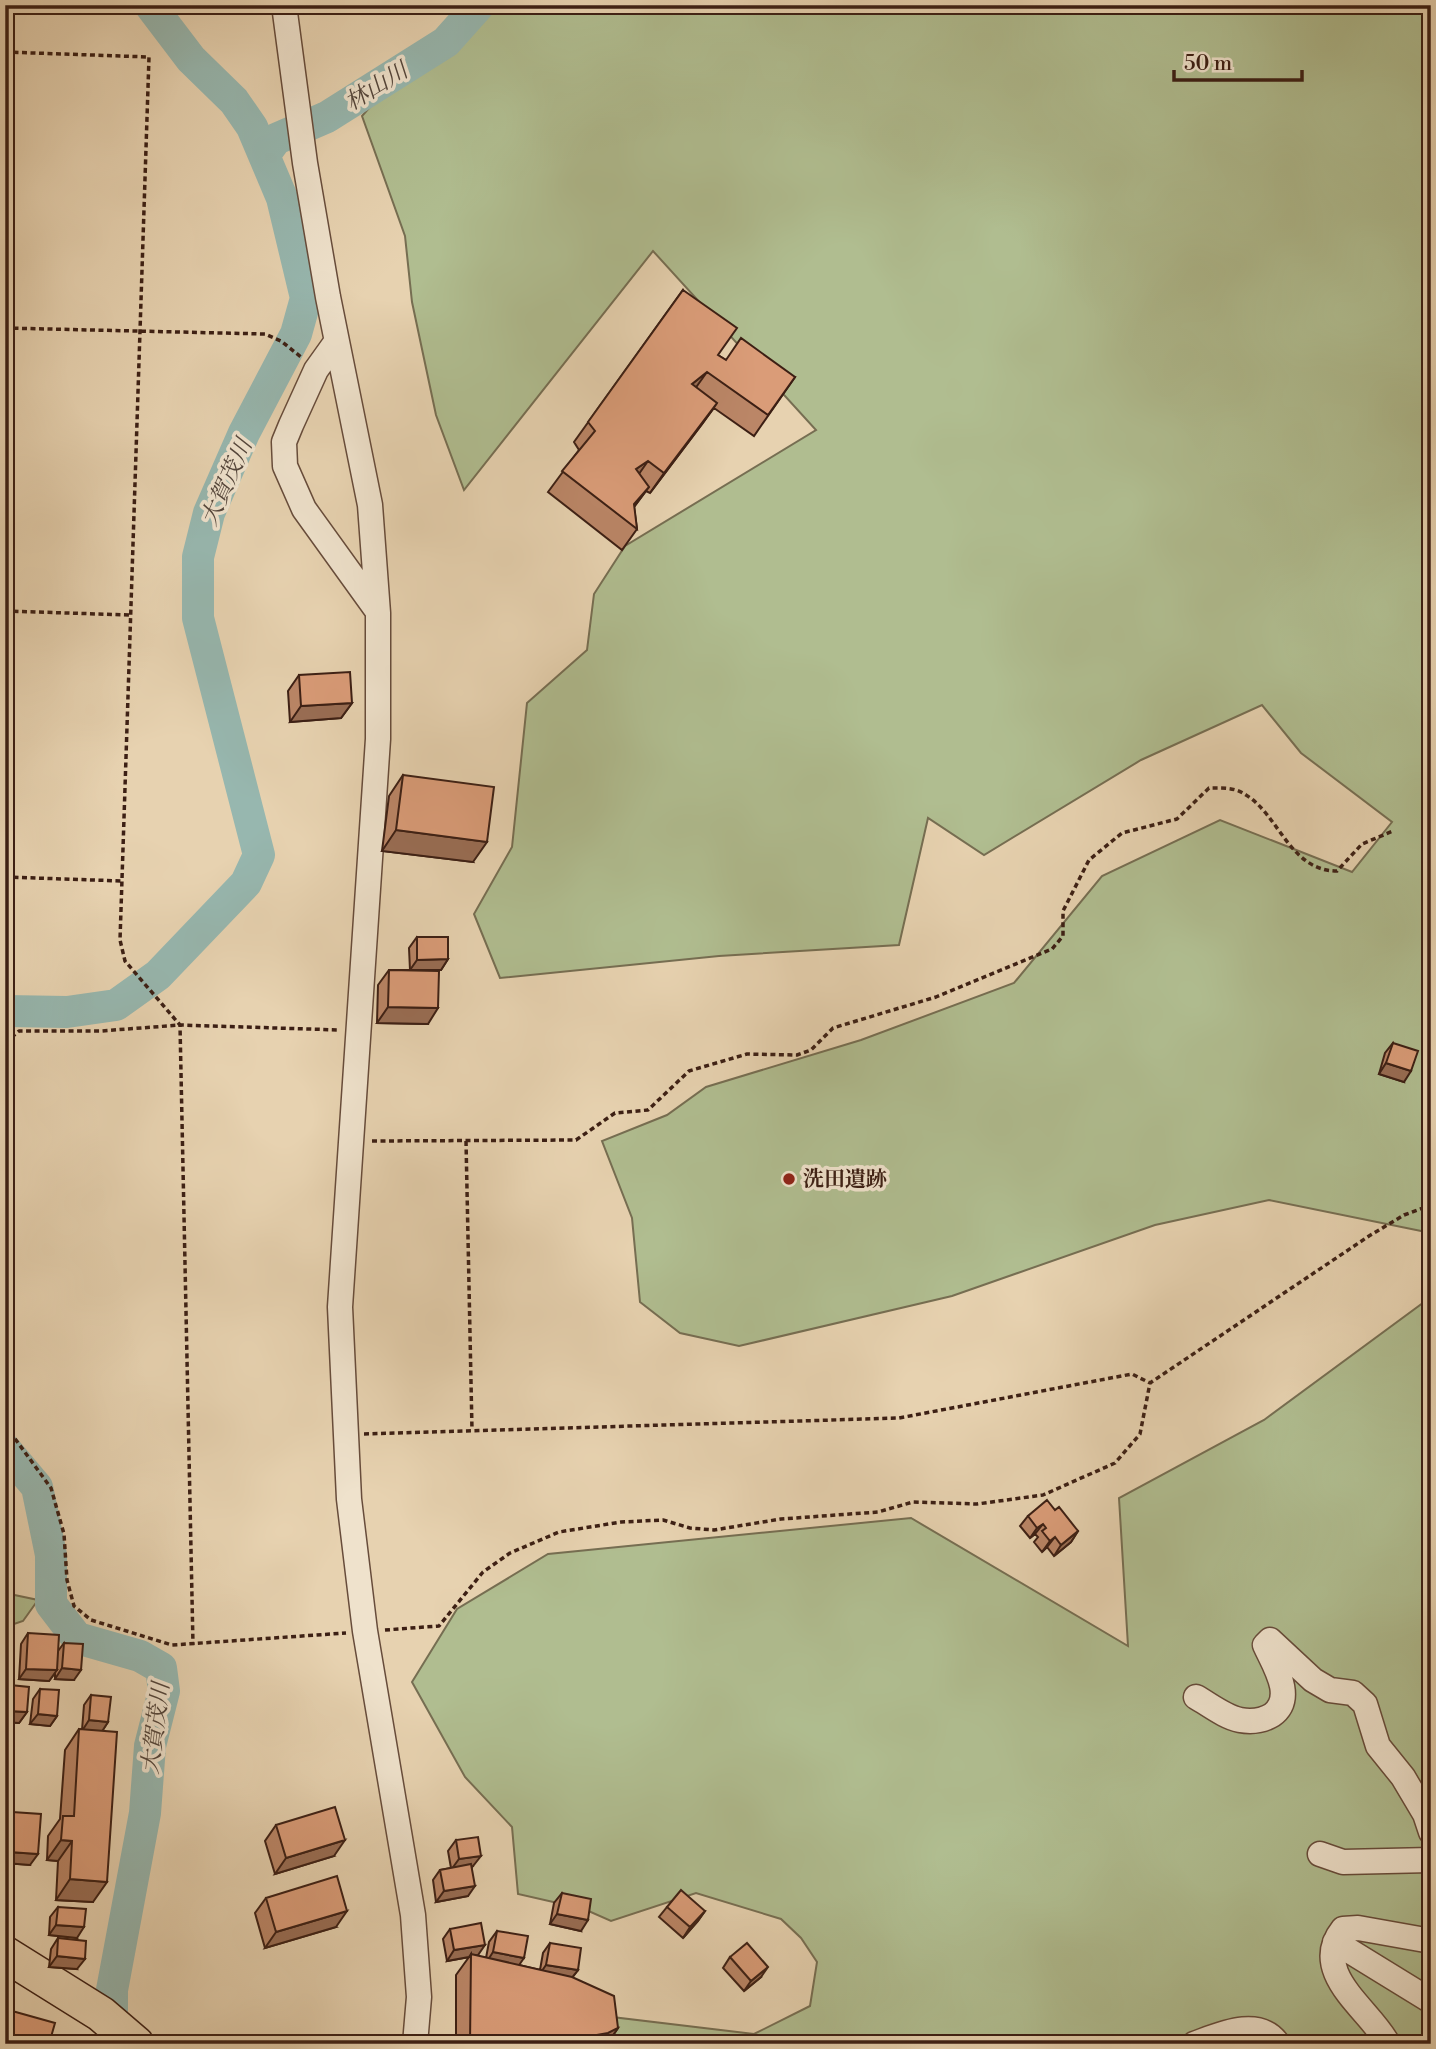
<svg xmlns="http://www.w3.org/2000/svg" width="1436" height="2049" viewBox="0 0 1436 2049" font-family="'Libre Bodoni','Noto Serif JP',serif">
	<rect width="100%" height="100%" fill="#e7d2b0"/>
	<filter id="stains"><feTurbulence type="fractalNoise" baseFrequency=".00286" numOctaves="4"/><feColorMatrix values="0 0 0 0 .2 0 0 0 0 .09 0 0 0 0 .02 0 0 0 .5 -.17"/></filter>
	<radialGradient id="worn" r=".72"><stop offset=".6" stop-color="#630" stop-opacity="0"/><stop offset="1" stop-color="#630" stop-opacity=".3"/></radialGradient>
	<!-- green -->
	<path fill="#b0bd90" stroke="#766e52" stroke-width="2" d="M474,5H1431V1233L1269,1200L1155,1225L952,1296L739,1346L680,1333L640,1302L632,1218L602,1141L667,1115L706,1087L861,1040L1014,983L1102,876L1220,820L1352,872L1392,822L1301,753L1262,705L1141,760L984,855L928,818L899,945L719,956L500,978L474,914L512,847L527,703L587,650L594,594L625,546L816,430L653,251L464,490L436,415L412,302L405,236L362,116L433,35Z
		M1431,1297V2044H602L595,2015L754,2034L810,2006L817,1962L801,1938L781,1919L696,1893L611,1921L584,1909L518,1894L512,1827L465,1777L412,1682L457,1609L548,1554L911,1518L1128,1646L1119,1498L1264,1420Z
		M5,1593L38,1600L23,1621L5,1627Z"/>
	<g fill="none" stroke-linecap="round" stroke-linejoin="round">
		<!-- river -->
		<path stroke="#97b7af" stroke-width="32" d="M265,154L276,139L327,117L446,42L479,5
			M5,1011L67,1012L116,1005L158,975L246,883L259,855L198,618V557L209,513L244,433L296,334L306,298L282,198L252,127L234,101L191,59L150,5
			M5,1449L37,1487L51,1555V1604L77,1638L140,1656L161,1668L164,1691L150,1746L145,1813L112,1990V2043"/>
		<defs>
			<path id="minor" d="M284,5L305,163L328,297L370,505L378,613V739L340,1307L349,1499L365,1631L413,1915L419,1997L415,2044
				M336,342L316,370L291,425L284,442L285,466L304,509L376,609
				M1196,1697C1210,1705 1225,1717 1240,1720C1251,1722 1262,1721 1272,1715C1296,1698 1274,1665 1265,1645L1270,1640L1313,1680L1330,1690L1353,1693L1365,1704L1378,1746L1403,1777L1425,1814L1431,1832
				M1320,1854L1343,1862L1431,1860
				M1335,1942L1431,2001
				M1194,2044C1219,2035 1259,2016 1278,2044
				M1388,2044C1371,2010 1308,1973 1343,1929L1358,1928L1431,1941"/>
			<path id="highway" d="M5,1954L101,2014L136,2044"/>
		</defs>
		<!-- minor casing -->
		<use href="#minor" stroke="#674c3b" stroke-width="27"/>
		<!-- highway casing -->
		<use href="#highway" stroke="#3c1f14" stroke-width="38"/>
		<!-- path -->
		<path stroke="#3c1f14" stroke-width="3.5" stroke-dasharray="5 3.5" stroke-linecap="butt" d="M5,52L149,57L120,940L125,961L180,1025L193,1645
			M5,328L265,334L281,341L301,357
			M5,611L130,615
			M5,877L122,881
			M5,1043L19,1031H101L180,1025L340,1030
			M372,1141L576,1140L615,1113L648,1110L689,1071L747,1054L797,1055L811,1050L833,1028L936,997L1052,949L1063,936V911L1089,860L1122,833L1177,819L1209,788C1222,788 1235,787 1246,795C1279,815 1290,871 1337,871L1362,844L1393,831
			M466,1141L472,1430
			M5,1425L51,1488L64,1534L67,1580L74,1606L91,1620L172,1645L346,1633
			M364,1434L899,1418L1132,1374L1150,1383
			M385,1630L439,1626L483,1572L510,1553L559,1532L621,1522L663,1520L690,1528L714,1530L781,1519L878,1512L913,1502L977,1504L1043,1495L1115,1463L1140,1434L1150,1383L1369,1236L1404,1215L1431,1205"/>
		<!-- minor -->
		<use href="#minor" stroke="#efe2cc" stroke-width="24"/>
		<!-- highway -->
		<use href="#highway" stroke="#e7d2b0" stroke-width="35"/>
	</g>
	<!-- wall -->
	<path fill="#bb8667" stroke="#3c1f14" stroke-width="2" d="M683,290L718,355L726,360L795,377L754,436L714,408L650,493L646,491L634,507L637,529L622,550L548,492L579,450L574,442Z
		M299,675L352,703L341,718L290,722L288,691Z
		M403,775L473,862L382,851L389,796Z
		M417,937L448,959L441,970H416L428,1024L377,1023L378,985L389,970H410L409,948Z
		M1393,1043L1404,1082L1379,1074L1385,1053Z
		M1055,1510L1078,1531L1071,1542L1054,1556L1047,1547L1042,1552L1034,1542L1038,1537L1035,1534L1030,1538L1020,1526L1028,1516Z
		M28,1633L58,1651L64,1643L74,1680L55,1679V1673L49,1681L19,1679L21,1644Z
		M10,1685L27,1712L19,1723L5,1722V1692Z
		M40,1689L57,1716L50,1726L30,1724L33,1699Z
		M91,1695L108,1722L102,1731L93,1902L56,1900L58,1861L47,1860L48,1836L60,1819L65,1750L79,1729L82,1730L84,1705Z
		M12,1812L30,1865L5,1863V1822Z
		M276,1825L334,1856L275,1874L265,1841Z
		M456,1840L473,1866L472,1867L468,1896L436,1902L433,1880L440,1870L451,1868L448,1851Z
		M562,1893L581,1931L550,1924L554,1903Z
		M266,1898L336,1927L265,1948L255,1913Z
		M58,1907L77,1938L49,1935L50,1917Z
		M667,1907L705,1911L698,1921L683,1938L659,1917Z
		M450,1929L478,1955L476,1956L486,1958L489,1942L497,1931L519,1965L540,1970L543,1953L550,1943L578,1970L572,1978L618,2028L607,2044H456V1975L469,1957L447,1961L443,1939Z
		M58,1938L77,1969L49,1967L51,1949Z
		M730,1957L761,1977L744,1991L723,1968Z"/>
	<!-- shaded-wall -->
	<path fill="#996d54" stroke="#3c1f14" stroke-width="2" d="M707,372L692,393V384Z
		M717,403L703,423L650,493L664,473Z
		M648,461L634,481L636,469Z
		M649,487L634,507V504Z
		M352,703L341,718L290,722L301,706Z
		M396,830L487,842L473,862L382,851Z
		M448,959L441,970H410L417,960Z
		M388,1007L438,1008L428,1024L377,1023Z
		M1386,1063L1411,1071L1404,1082L1379,1074Z
		M1043,1524L1035,1534L1030,1538L1037,1528Z
		M1078,1531L1071,1542L1054,1556L1061,1545Z
		M1055,1537L1047,1547L1042,1552L1050,1541Z
		M62,1668L81,1670L74,1680L55,1679Z
		M26,1669L57,1670L49,1681L19,1679Z
		M8,1711L27,1712L19,1723L5,1722V1714Z
		M38,1714L57,1716L50,1726L30,1724Z
		M89,1720L108,1722L101,1733L82,1731Z
		M61,1840L72,1841L58,1861L47,1860Z
		M345,1840L334,1856L275,1874L286,1858Z
		M9,1852L38,1854L30,1865L5,1863V1857Z
		M481,1856L473,1866L451,1870L459,1859Z
		M70,1879L107,1882L93,1902L56,1900Z
		M475,1886L468,1896L436,1902L444,1891Z
		M347,1911L336,1927L265,1948L276,1932Z
		M705,1911L698,1921L683,1938L690,1927Z
		M557,1914L588,1920L581,1931L550,1924Z
		M56,1925L84,1927L77,1938L49,1935Z
		M485,1945L478,1955L471,1956V1954L469,1957L447,1961L454,1950Z
		M493,1952L524,1958L517,1968L486,1963Z
		M57,1956L85,1959L77,1969L49,1967Z
		M546,1965L578,1970L570,1980L539,1975Z
		M768,1967L761,1977L744,1991L751,1981Z
		M618,2028L607,2044H546Z"/>
	<!-- building -->
	<path fill="#da9c78" stroke="#3c1f14" stroke-width="2" d="M683,290L737,328L718,355L726,360L741,338L795,377L768,415L707,372L692,384L717,403L664,473L648,461L636,469L649,487L634,504L637,529L562,471L595,431L588,422Z
		M350,672L352,703L301,706L299,675Z
		M403,775L494,787L487,842L396,830Z
		M417,937H448V959L417,960Z
		M389,970L439,971L438,1008L388,1007Z
		M1393,1043L1418,1051L1411,1071L1386,1063Z
		M1047,1500L1055,1510L1059,1507L1078,1531L1061,1545L1055,1537L1050,1541L1042,1531L1046,1528L1043,1524L1037,1528L1028,1516Z
		M28,1633L59,1635L57,1670L26,1669Z
		M64,1643L83,1644L81,1670L62,1668Z
		M10,1685L29,1687L27,1712L8,1711Z
		M40,1689L59,1690L57,1716L38,1714Z
		M91,1695L111,1697L108,1722L89,1720Z
		M79,1729L117,1732L107,1882L70,1879L72,1841L61,1840L63,1816H74Z
		M335,1807L345,1840L286,1858L276,1825Z
		M12,1812L41,1814L38,1854L9,1852Z
		M478,1837L481,1856L459,1859L456,1840Z
		M471,1864L475,1886L444,1891L440,1870Z
		M337,1876L347,1911L276,1932L266,1898Z
		M681,1890L705,1911L690,1927L667,1907Z
		M562,1893L591,1899L588,1920L557,1914Z
		M58,1907L86,1909L84,1927L56,1925Z
		M481,1923L485,1945L454,1950L450,1929Z
		M497,1931L528,1936L524,1958L493,1952Z
		M58,1938L86,1941L85,1959L57,1956Z
		M550,1943L581,1948L578,1970L546,1965Z
		M747,1943L768,1967L751,1981L730,1957Z
		M471,1954L572,1977L614,1996L618,2028L608,2033L546,2044H470Z
		M5,2009L55,2023L49,2044H5Z"/>
	<!-- markers -->
	<circle fill="#8f2418" stroke="#efe2cc" stroke-width="2.5" cx="789" cy="1179" r="7"/>
	<g text-anchor="middle" stroke-width="7" stroke-linejoin="round" paint-order="stroke">
		<!-- poi labels -->
		<g font-size="21" font-weight="bold" fill="#3c1f14" stroke="#efe2cc" text-anchor="start">
			<text x="803" y="1186">洗田遺跡</text>
		</g>
		<!-- water labels -->
		<g font-size="23" font-style="italic" fill="#53453b" stroke="#efe2cc">
			<text transform="translate(376 86) rotate(-32)" y="8">林山川</text>
			<text transform="translate(226 482) rotate(-66)" y="8">大賀茂川</text>
			<text transform="translate(155 1728) rotate(-83)" y="8">大賀茂川</text>
		</g>
	</g>
	<!-- margin -->
	<rect width="1436" height="2049" fill="none" stroke="#e7d2b0" stroke-width="28"/>
	<rect x="7" y="7" width="1422" height="2035" fill="none" stroke="#3c1f14" stroke-width="3.5"/>
	<rect x="14" y="14" width="1408" height="2021" fill="none" stroke="#3c1f14" stroke-width="2"/>
	<!-- scale -->
	<path d="M1174 70v10h128v-10" fill="none" stroke="#3c1f14" stroke-width="3.5"/>
	<text x="1184" y="70" font-size="21" fill="#3c1f14" stroke="#efe2cc" stroke-width="5" paint-order="stroke">50 m</text>
	<rect width="100%" height="100%" filter="url(#stains)"/>
	<rect width="100%" height="100%" fill="url(#worn)"/>
</svg>
